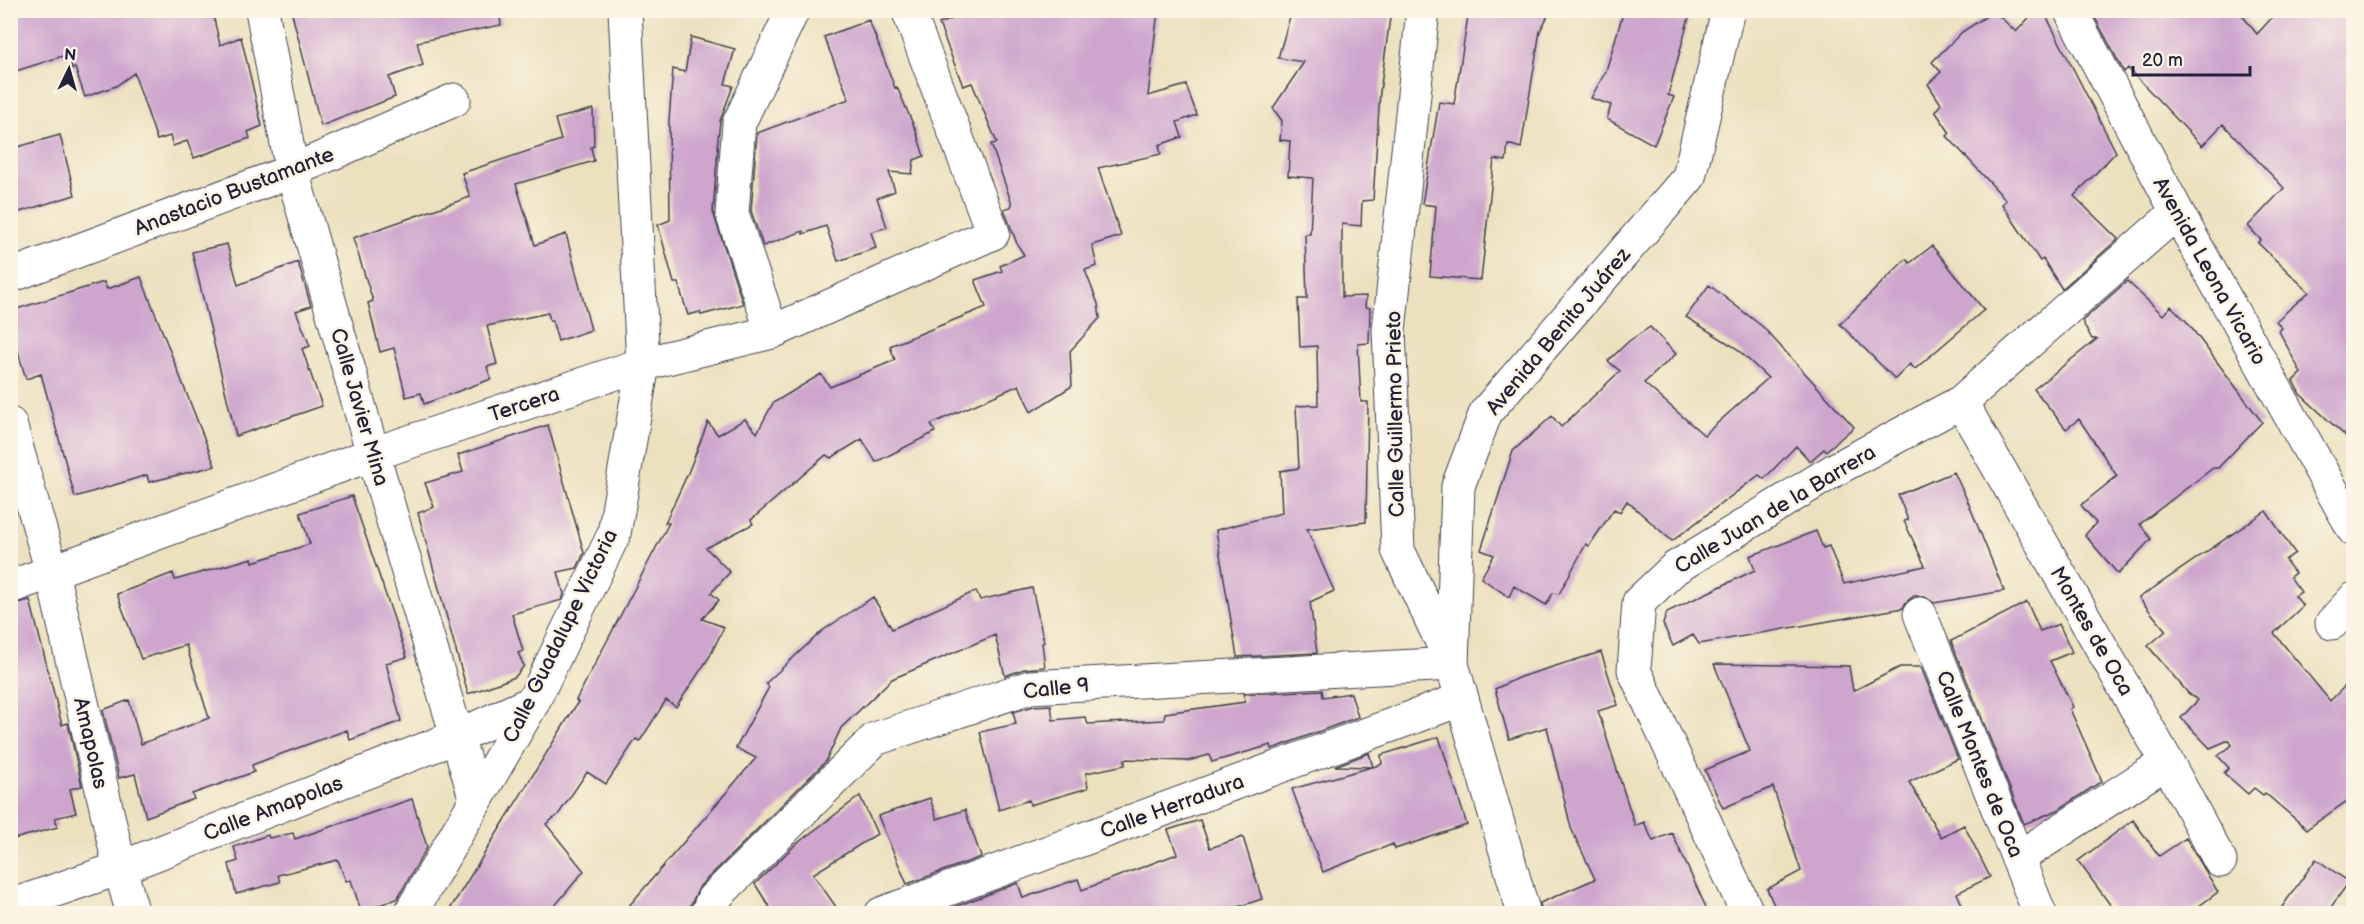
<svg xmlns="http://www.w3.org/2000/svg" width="2364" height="924" viewBox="0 0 2364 924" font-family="'Balsamiq Sans',sans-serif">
	<rect width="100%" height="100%" fill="#fcf5e5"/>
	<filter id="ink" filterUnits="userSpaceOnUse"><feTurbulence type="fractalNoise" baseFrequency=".0167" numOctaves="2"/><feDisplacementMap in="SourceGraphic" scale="12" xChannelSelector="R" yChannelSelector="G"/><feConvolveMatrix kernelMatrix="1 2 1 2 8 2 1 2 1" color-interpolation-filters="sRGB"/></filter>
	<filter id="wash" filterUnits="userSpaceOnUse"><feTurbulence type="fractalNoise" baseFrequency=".008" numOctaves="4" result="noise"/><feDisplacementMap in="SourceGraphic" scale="24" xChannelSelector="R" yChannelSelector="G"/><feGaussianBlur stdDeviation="1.35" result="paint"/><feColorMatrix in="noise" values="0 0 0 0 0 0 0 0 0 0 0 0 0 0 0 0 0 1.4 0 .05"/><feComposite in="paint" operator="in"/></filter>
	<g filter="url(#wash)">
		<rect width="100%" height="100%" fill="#ece1bf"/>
		<g id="blocks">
			<!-- building -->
			<path fill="#cda5cd" d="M10,10H212L220,45L241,37L262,126L248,132L250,138L194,158L187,141L173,146L170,136L157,140L134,73L116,86L85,97L75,68L72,69L69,54L10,73Z
				M291,10H499L501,25L417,42L423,65L389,77L395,97L321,126Z
				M975,10H1158L1148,96L1186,85L1197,115L1177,122L1182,137L1159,145L1161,154L1098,168L1121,236L1092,245L1097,266L1085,270L1098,304L1100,318L1070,351L1072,386L1031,412L1019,385L931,424L935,432L876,462L862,439L831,458L826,455L751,520L753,524L706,548L730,572L711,593L719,600L702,619L724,627L710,656L676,707L666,700L640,741L636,739L606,784L587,772L558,815L546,824L584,871L548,914H447L578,702L576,700L669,523H665L688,473L708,422L718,435L745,419L757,433L773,403L821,374L830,387L895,360L890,346L986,307L975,280L1002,271L1000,266L1024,255L1017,244L1004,209L1011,207L1012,204L991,144L997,143L972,83L963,86L939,24Z
				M1292,10H1391L1380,92L1373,200L1362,201L1361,226L1342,224V297L1366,296L1365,307L1370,308L1369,343L1358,344L1361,402H1368L1366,522L1307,529L1334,591L1310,602L1317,653L1237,657L1216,530L1282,513L1280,471L1299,468L1296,406L1318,405L1317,346L1300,347L1298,299H1307L1305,234H1310L1313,178L1288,176L1290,141L1280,140L1282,121L1273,108L1304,62L1278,58Z
				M1469,10H1551L1540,31L1521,148L1508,144L1506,161L1494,159L1481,280L1430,276L1436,206L1422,204L1439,102L1454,104Z
				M1624,10H1691L1668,95L1674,97L1654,145L1607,119L1611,105L1591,98L1606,71Z
				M2036,10H2043L2116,152L2074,196L2118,239L2062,289L2043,259L2040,261L2002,204L2006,200L1947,136L1950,133L1935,111L1941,104L1928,84L1941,72L1932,62L1962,32L1994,11L2016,32Z
				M2091,10H2238L2257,34L2279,10H2354V444L2300,394L2293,381L2301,373L2279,331L2282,328L2276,321L2309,292L2258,243L2261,240L2248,226L2284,188L2223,124L2202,146L2128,68L2124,72Z
				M869,20L895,88L897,87L916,131L924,156L914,160L912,174L889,172L895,191L877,198L887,227L871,232L876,248L838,261L826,226L803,234V231L763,246L751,211L757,133L849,99L824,37Z
				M691,37L735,49L725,84L733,86L720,121L717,148L718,147L713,212L743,304L701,315L700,312L688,315L678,283H674L658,225L670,220L669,120L673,69L685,72Z
				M593,109L594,146L591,147L594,161L516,184L535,245L566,234L591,330L558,341L552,320L550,321L548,313L487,326L497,364L487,367L491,379L424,404L421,393L406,397L394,348L380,352L368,303L373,301L353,238L470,197L462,173L561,140L555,119Z
				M60,135L75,195L10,215V149Z
				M227,244L238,285L298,262L311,306L296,311L310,346L302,349L322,406L236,436L192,252Z
				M1932,246L1984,310L1915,369L1910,364L1895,379L1840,324L1906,259L1910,263Z
				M141,277L215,466L149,482L147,475L75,497L41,374L26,379L10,324V311L104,282L107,289Z
				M2127,281L2163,315L2171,306L2187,322L2262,422L2218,468H2213L2140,524L2151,539L2118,574L2085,535L2096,523L2081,505L2117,476L2079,419L2066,429L2034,389L2097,339H2092L2082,321Z
				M1709,285L1763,327L1854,427L1826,451L1824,449L1810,461L1796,446L1764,479L1759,475L1672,541L1627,501L1620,512L1614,509L1589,546L1586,544L1559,594L1553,593L1546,605L1514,586L1509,597L1481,578L1494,555L1481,550L1513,451L1552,416L1561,427L1620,371L1608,361L1629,341L1650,327L1676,354L1644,383L1704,435L1768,378L1736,348L1686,317Z
				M548,425L584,553L577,568L558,572L564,594L562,600L512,614L523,651L518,653L524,666L515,677L468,694L418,513L434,507L425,483L463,472L458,455Z
				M1954,472L1968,502L2004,591L1934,603L1923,596H1914L1906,602L1903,608L1699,644L1693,635L1673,646L1663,624L1667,612L1755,570L1750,556L1816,531L1823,548L1829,546L1844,584L1925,566L1904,521L1908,520L1898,495Z
				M352,496L407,657L386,663L401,721L350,740L347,730L281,754L252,765L254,772L192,794L194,799L146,817L135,774L119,778L103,710L129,700L141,744L209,718L186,645L141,659L117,594L173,573L175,580L252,558L253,562L310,544L300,513Z
				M2266,511L2295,553L2285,560L2295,573L2290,577L2301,592L2295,596L2303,606L2274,633L2330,701L2354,677V796L2307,829L2265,793L2263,795L2254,788L2248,794L2224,773L2229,768L2218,756L2232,745L2229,740L2210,748L2181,718L2198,700L2188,693L2148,646L2166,631L2139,598Z
				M1032,588L1044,642L1042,643L1045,667L1024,669L1005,676L995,635L892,679L841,728L826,761L700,886L691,904L682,914H622L756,758L736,748L769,687L766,683L822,631L873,597L892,629L976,591L980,600Z
				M30,600L62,725L68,723L82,786L70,789L76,813L55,818L58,827L10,840V770L17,768L10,748V605Z
				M2027,602L2040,631L2059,624L2072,652L2050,661L2073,707L2070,709L2102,781L2058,810L2024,824L1951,641Z
				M1601,652L1618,705L1598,711L1635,826L1644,822L1653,841L1672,833L1709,914H1542L1540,903L1595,879L1571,828L1547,727L1509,739L1495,689L1520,677Z
				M1714,664L1849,666L1853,691L1900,667H1921L1958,759L1909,782L1941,837L1964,825L1990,877L1957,893L1966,914H1778L1767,889L1801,871L1773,787L1723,808L1705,770L1750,751Z
				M1322,690L1323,697L1351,693L1358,717L1272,749L1271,745L1212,762L1209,755L1188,761L1125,759V765L1086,773L1088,788L1030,805L1029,800L999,810L980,732L1016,724L1013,712L1034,706L1051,705L1053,720L1085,717L1088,724L1164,720L1165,713L1245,702L1244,694Z
				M1439,737L1467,825L1395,849L1393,844L1323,872L1292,789L1372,767L1335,766L1369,753L1373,767L1382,764L1381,755Z
				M860,796L877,834L813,874L841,914H774L755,884L795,845Z
				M930,798L937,819L965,810L981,857L907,884L878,816Z
				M412,799L427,847L397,899L361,911L351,880L346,881L338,860L278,875L280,882L236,894L229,864L238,861L234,847L268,835L269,838L293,833L295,839Z
				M1200,820L1210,848L1243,837L1262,899L1217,914H936L1018,883L1023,898L1078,879L1082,890L1177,854L1168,830Z
				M2133,820L2159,856L2186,838L2218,892L2188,914H2117L2078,861Z
				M2316,859L2349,882L2326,914H2277Z"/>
		</g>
	</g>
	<g filter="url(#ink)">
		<use href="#blocks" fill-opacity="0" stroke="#403f4f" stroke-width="1.5"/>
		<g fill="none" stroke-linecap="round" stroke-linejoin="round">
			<defs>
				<path id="minor" d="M262,10L292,171L373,454L476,800
					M1423,10L1389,330L1398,550L1450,659
					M2070,10L2177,212L2354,530
					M10,276L292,171L454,100
					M772,332L732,213L739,123L793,10
					M1961,402L2167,762L2220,861
					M10,424L52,572L120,868L133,914
					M10,587L373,454L643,364L772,332L993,233L908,10
					M1920,614L2040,914
					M2332,623L2354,599
					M1452,664L1458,486L1486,412L1689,177L1728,10
					M2018,858L2167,762
					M10,906L120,868L456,737L533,702
					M707,914L713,899L875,739L1030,687L1452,664
					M881,914L1462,699
					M1748,914L1634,670L1639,602L1675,568L1836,469L1961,402L2177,212"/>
				<path id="tertiary" d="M1452,664L1524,914
					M410,914L533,702L614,534L643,364L625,10"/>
			</defs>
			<!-- minor casing -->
			<use href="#minor" stroke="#403f4f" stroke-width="35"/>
			<!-- tertiary casing -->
			<use href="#tertiary" stroke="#403f4f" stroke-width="35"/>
			<!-- minor -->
			<use href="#minor" stroke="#fff" stroke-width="33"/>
			<!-- tertiary -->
			<use href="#tertiary" stroke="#fff" stroke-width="33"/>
		</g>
	</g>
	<g text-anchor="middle" stroke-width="5" stroke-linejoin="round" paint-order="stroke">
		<!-- street labels -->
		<g font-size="21" fill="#22223b" stroke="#fcf5e5">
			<text transform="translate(234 191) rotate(-21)" y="7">Anastacio Bustamante</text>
			<text transform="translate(2210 271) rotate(61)" y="7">Avenida Leona Vicario</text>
			<text transform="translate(1558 331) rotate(-50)" y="7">Avenida Benito Juárez</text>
			<text transform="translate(524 404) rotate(-18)" y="7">Tercera</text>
			<text transform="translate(360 407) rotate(74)" y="7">Calle Javier Mina</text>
			<text transform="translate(1395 414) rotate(-91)" y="7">Calle Guillermo Prieto</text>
			<text transform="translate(1775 509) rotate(-31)" y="7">Calle Juan de la Barrera</text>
			<text transform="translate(2092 631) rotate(60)" y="7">Montes de Oca</text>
			<text transform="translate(560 636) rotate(-64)" y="7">Calle Guadalupe Victoria</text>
			<text transform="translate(1056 688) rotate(-6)" y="7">Calle 9</text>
			<text transform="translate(91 743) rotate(77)" y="7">Amapolas</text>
			<text transform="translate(1980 764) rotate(68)" y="7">Calle Montes de Oca</text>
			<text transform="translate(1172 806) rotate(-20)" y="7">Calle Herradura</text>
			<text transform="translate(273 808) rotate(-21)" y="7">Calle Amapolas</text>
		</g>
	</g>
	<!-- margin -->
	<rect width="2364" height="924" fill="none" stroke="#fcf5e5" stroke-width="36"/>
	<!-- north arrow -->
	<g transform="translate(69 69) rotate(5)" stroke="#fcf5e5" stroke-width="4.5" paint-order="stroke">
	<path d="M0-4.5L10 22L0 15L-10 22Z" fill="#22223b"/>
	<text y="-9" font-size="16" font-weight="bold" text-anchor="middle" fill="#22223b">N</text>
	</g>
	<!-- scale -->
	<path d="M2133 66v9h117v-9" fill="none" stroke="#22223b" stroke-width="3"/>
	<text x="2142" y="66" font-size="18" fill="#22223b" stroke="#fcf5e5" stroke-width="4.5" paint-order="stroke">20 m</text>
</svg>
